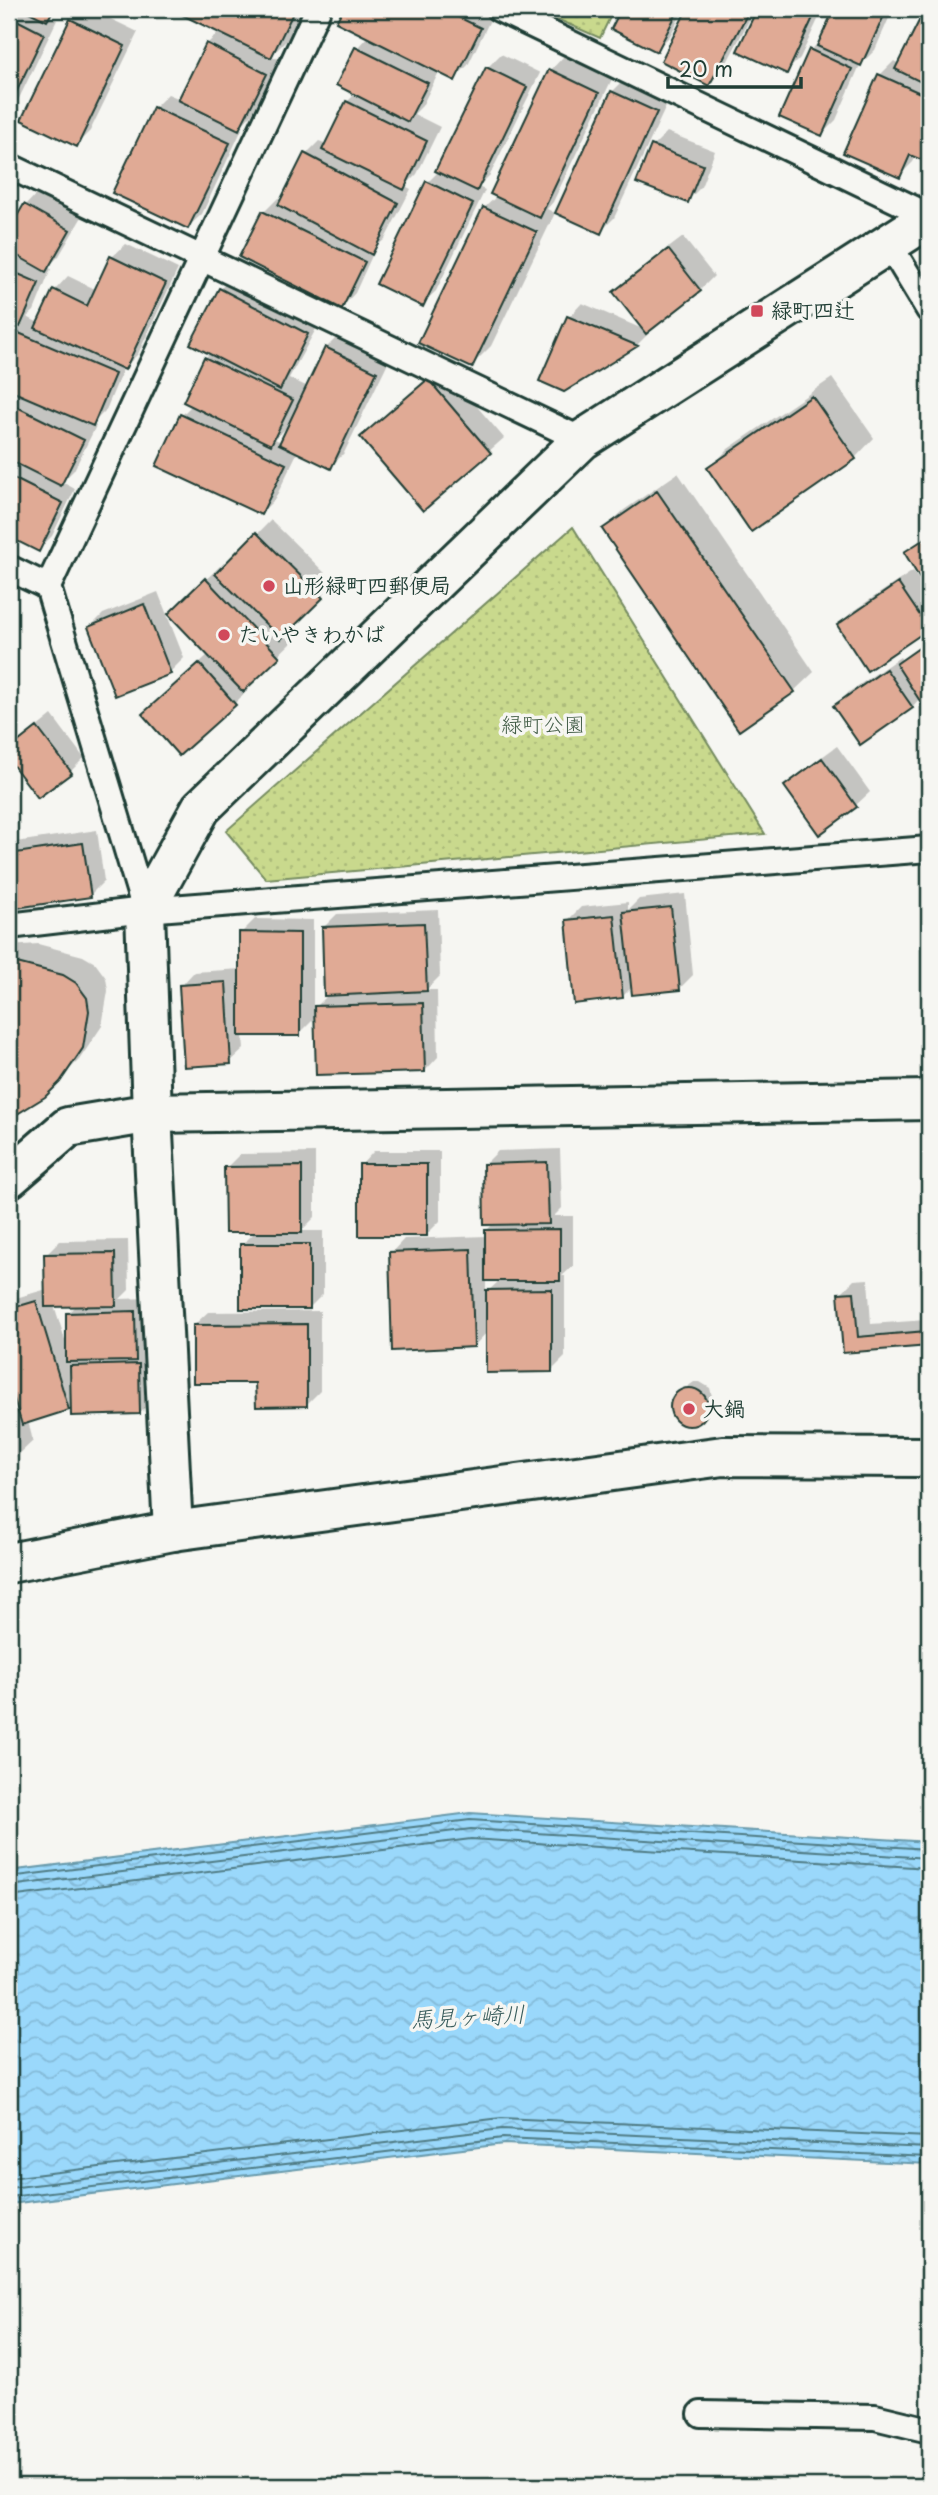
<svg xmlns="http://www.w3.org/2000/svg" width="938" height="2495" viewBox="0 0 938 2495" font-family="'Playpen Sans','Klee One',sans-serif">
	<defs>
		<pattern id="park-dots" width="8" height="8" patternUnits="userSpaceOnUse" patternTransform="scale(1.75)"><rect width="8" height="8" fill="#c9d98d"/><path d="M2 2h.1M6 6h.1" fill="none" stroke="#acbb7a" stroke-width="1.8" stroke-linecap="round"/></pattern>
		<pattern id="water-waves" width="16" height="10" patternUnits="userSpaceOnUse" patternTransform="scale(1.75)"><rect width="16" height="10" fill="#9ad8fb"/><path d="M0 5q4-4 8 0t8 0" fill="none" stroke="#84bad8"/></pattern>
	</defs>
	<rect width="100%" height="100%" fill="#f6f6f2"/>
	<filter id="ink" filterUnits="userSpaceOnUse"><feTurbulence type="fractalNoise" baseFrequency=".0143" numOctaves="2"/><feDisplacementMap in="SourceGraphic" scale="14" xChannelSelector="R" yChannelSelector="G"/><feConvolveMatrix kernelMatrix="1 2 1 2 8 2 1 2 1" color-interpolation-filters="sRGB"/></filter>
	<g filter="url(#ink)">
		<!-- park -->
		<path fill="url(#park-dots)" stroke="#748b60" stroke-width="2" d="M534,9H614L600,38Z
			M573,527L765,834L266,879L226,831Z"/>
		<!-- water -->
		<path fill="url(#water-waves)" stroke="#699aab" stroke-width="2" d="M470,1813L929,1842V2164L504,2144L9,2204V1871Z"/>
		<!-- shadow -->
		<path fill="#0003" fill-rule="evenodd" d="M9,9H57L50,16L57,20L9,119Z
			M83,9H90L138,32L90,131L76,145L72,20Z
			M174,9H304L291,36L271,56L279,59L252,114L239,128L242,129L202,214L188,227L115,192L154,108L168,94L180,99L207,44L220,31Z
			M345,9H483L493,14L468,65L454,79L439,72L422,106L414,114L440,127L417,174L405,186L411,189L385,239L376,247L355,293L342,307L241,256L264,212L278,198L282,200L306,154L319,141L327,144L347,102L356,93L339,85L357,48L368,36L339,21Z
			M623,9H684L670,36L656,50L614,28Z
			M689,9H755L723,70L709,84L663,60Z
			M759,9H823L800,58L786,72L740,50Z
			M836,9H893L875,50L860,65L836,120L822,134L810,51L823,38Z
			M929,13V162L916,156L913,162L899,176L880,75L894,61L899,64L922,20Z
			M501,54L540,73L490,175L478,187L485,190L436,291L422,304L428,182L439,171L487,68Z
			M564,56L612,79L553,202L547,209L555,213L491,346L471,366L484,208L497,196L551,70Z
			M626,78L670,98L614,218L600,232L612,92Z
			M667,132L715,151L701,187L687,201L639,182L653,146Z
			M39,191L83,215L59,256L48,267L51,269L34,311L27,317L39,323L55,290L68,276L97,290L112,257L126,244L178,269L138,354L123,369L106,410L92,424L96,426L74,470L62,482L75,489L52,536L39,549L9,535V474L19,463L11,459L9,463V401L18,392L9,388V349L16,332L22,326L9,320V234L26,205Z
			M683,237L714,276L700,290L647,331L650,332L637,345L564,390L569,317L582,303L645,330L615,292L629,278Z
			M234,276L321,320L289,378L308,387L326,348L340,334L390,358L344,453L331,467L298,451L275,499L261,513L182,415L192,405L205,358L211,352L220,289ZM289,425L281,442L275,439Z
			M443,367L504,438L423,509L363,437Z
			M832,378L874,438L855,458L709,469L728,449Z
			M678,473L814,672L794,691L604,529L624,510Z
			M271,520L335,583L284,634L292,642L245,687L248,690L234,704L158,700L209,654L170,614L220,566L223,569Z
			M929,533V626L839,625L853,611L913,571L924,588L927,586L906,552Z
			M158,592L184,658L170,672L116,694L90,627L103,614Z
			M929,639V697L923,702L920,698L912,707L836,706L849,692L900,657L902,660Z
			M52,715L84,758L71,771L38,796L9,757V750Z
			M837,746L870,792L856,805L820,832L786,786L800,773Z
			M97,830L104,881L90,895L9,907V843Z
			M685,894L693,975L679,989L633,986L622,997L567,921L581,907L628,902V910L639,899Z
			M438,910L440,976L426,990H437L438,1057L425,1071L316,1017L299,1034H243L244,1049L230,1062L181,986L194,972L241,969V933L255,919L313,920V1010L326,997L323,928L337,914Z
			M38,944L83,956L95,963L106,978L108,991L102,1026L79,1060L43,1095L9,1117V946Z
			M560,1149L562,1208L554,1216H573V1266L562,1276H565V1357L552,1370L488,1331L474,1346L391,1253L404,1239L486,1236V1231L494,1223L485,1164L498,1151ZM486,1280H500L486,1293Z
			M374,1151H440V1221L427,1234L361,1165Z
			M315,1153V1217L301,1231H323V1294L309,1308L242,1245L256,1231L226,1168L240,1154Z
			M128,1240L129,1290L120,1299L148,1298L149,1345L142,1352L152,1351L154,1399L140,1413L73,1404L68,1409L28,1421L33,1441L13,1460L9,1461V1300L47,1289L46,1255L60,1241ZM77,1304L67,1314V1346L54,1305Z
			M868,1279L871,1324L926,1320L924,1288L929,1283V1344L845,1351L840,1294L854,1280Z
			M320,1311V1391L306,1405L257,1381L194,1325L208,1312Z
			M694,1382H700L710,1388L714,1405L700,1422L683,1424L674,1417L672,1406L676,1395Z"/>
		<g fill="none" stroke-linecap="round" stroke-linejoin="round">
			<!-- shore -->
			<path stroke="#507b84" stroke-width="2" d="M9,1877L470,1820L929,1849
				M9,1886L471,1829L929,1858
				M9,1897L471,1839L929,1868
				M9,2178L501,2118L929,2137
				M9,2188L502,2129L929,2148
				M9,2197L503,2138L929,2157"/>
		</g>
		<!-- building -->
		<path fill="#e0aa95" stroke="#1f3d34" stroke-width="2" d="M23,9H54L47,21Z
			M170,9H295L271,58Z
			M343,9H442L481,28L455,81L336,22Z
			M621,9H679L657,52L611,29Z
			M687,9H750L709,86L661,61Z
			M757,9H817L787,74L737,51Z
			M834,9H887L861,66L817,46Z
			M9,16L44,34L9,107Z
			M70,19L125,46L77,147L21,120Z
			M920,19L929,24V86L895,69Z
			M206,43L267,74L239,130L178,100Z
			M355,47L428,83L408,122L336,85Z
			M809,49L852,69L822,136L779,117Z
			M486,67L527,87L477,191L435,171Z
			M549,69L599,93L540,218L490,194Z
			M878,74L929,97V163L910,155L900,178L843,153Z
			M611,91L657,112L601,234L555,213Z
			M346,101L427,141L404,190L322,150Z
			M153,107L230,143L188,229L112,193Z
			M651,145L703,165L688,203L636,183Z
			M304,153L398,203L372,255L278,205Z
			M426,181L473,204L423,307L376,284Z
			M24,204L70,230L46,272L9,251V230Z
			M483,207L537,232L472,368L418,343Z
			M262,211L365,262L342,309L239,257Z
			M668,249L701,291L646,334L613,292Z
			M110,256L166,283L125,370L35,328L53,289L87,306Z
			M9,270L39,283L20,327L9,322Z
			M219,288L308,334L280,390L190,344Z
			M567,316L638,346L564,392L539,381Z
			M14,331L115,374L93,426L9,390V345Z
			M325,347L377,372L331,469L279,444Z
			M204,357L293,400L271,445L183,402Z
			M428,379L491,453L423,511L360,437Z
			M812,396L856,459L751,532L707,468Z
			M9,403L84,440L61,486L9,460Z
			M180,414L286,464L261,515L156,466Z
			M9,476L63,503L39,552L9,537Z
			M657,491L795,692L739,731L602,529Z
			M256,532L323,598L281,639L215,574Z
			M929,536V594L904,552Z
			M205,578L280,657L243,692L168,614Z
			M898,583L929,629L867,671L837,625Z
			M144,604L171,674L115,696L88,627Z
			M929,641V699L922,704L896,664Z
			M199,663L236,705L179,756L142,714Z
			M886,669L913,708L860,745L833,706Z
			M37,727L72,773L38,798L9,760V749Z
			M822,758L857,807L819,835L784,786Z
			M83,843L91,897L9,909V854Z
			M671,907L680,990L632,995L623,912Z
			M614,915L623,998L574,1004L566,920Z
			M424,923L427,991L324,996L322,927Z
			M239,932L300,933V1036H239Z
			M17,963L63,975L76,983L87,998L89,1011L83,1048L60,1082L45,1097L9,1119V964Z
			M226,982L231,1064L184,1067L179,985Z
			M423,1003L425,1072L316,1075L314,1006Z
			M547,1162L549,1224L484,1225L483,1164Z
			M359,1164H427V1236H359Z
			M302,1166V1233H225L224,1167Z
			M560,1229V1281H485V1230Z
			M240,1244H310V1309H240Z
			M471,1249L474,1347L392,1351L389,1252Z
			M115,1253L116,1306L45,1307L44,1254Z
			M929,1287V1346L843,1353L838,1293L854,1292L858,1337L926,1331L922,1288Z
			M552,1289V1372L486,1373V1290Z
			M36,1301L69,1410L22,1425L9,1382V1309Z
			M135,1311L136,1361L66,1362V1313Z
			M307,1324V1406L256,1407L255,1383H193V1325Z
			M139,1364L140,1414L71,1416L70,1366Z
			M670 1407a19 19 0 1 1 38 0a19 19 0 1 1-38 0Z"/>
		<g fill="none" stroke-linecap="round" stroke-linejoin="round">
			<defs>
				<path id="lane" d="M499,9L929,216
					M9,166L582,440
					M889,244L929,310
					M9,568L48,587L145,910L9,926
					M48,587L318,9
					M145,910L929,849
					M701,2414L875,2417L929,2430"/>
				<path id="street" d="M173,1531L152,1113L929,1100"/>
				<path id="secondary" d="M9,1178L68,1127L152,1113L145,910L201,808L582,440L929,218
					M9,1563L173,1531L723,1456L929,1457"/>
			</defs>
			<!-- lane casing -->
			<use href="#lane" stroke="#1f3d34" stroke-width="30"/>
			<!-- street casing -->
			<use href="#street" stroke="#1f3d34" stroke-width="44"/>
			<!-- secondary casing -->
			<use href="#secondary" stroke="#1f3d34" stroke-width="44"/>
			<!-- lane -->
			<use href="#lane" stroke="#f6f6f2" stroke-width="24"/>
			<!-- street -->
			<use href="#street" stroke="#f6f6f2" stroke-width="38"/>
			<!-- secondary -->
			<use href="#secondary" stroke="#f6f6f2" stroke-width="38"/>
		</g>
	</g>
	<!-- markers -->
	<g fill="#d1495b" stroke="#f6f6f2" stroke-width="2.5">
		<rect x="750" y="304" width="14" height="14" rx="3.5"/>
		<circle cx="269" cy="586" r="7"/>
		<circle cx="224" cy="635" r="7"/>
		<circle cx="689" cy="1409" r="7"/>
	</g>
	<g text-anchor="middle" stroke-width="7" stroke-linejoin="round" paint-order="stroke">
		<!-- poi labels -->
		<g font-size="21" font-weight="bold" fill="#1f3d34" stroke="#f6f6f2" text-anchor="start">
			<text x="771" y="318">緑町四辻</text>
			<text x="283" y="593">山形緑町四郵便局</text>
			<text x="238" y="642">たいやきわかば</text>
			<text x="703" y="1416">大鍋</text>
		</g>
		<!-- park labels -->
		<g font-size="21" fill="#415c46" stroke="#f6f6f2">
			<text x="543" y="732">緑町公園</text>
		</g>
		<!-- water labels -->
		<g font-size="23" font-style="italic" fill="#385c5c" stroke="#f6f6f2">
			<text transform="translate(468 2017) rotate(-3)" y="8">馬見ヶ崎川</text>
		</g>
	</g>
	<!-- margin -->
	<rect width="938" height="2495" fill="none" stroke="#f6f6f2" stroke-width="35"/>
	<rect x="18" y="18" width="903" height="2460" fill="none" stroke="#1f3d34" stroke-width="2.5" filter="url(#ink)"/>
	<!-- scale -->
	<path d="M668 77v10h133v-10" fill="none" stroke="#1f3d34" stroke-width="3.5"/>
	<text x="679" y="77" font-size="21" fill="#1f3d34" stroke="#f6f6f2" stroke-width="5" paint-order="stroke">20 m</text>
</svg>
